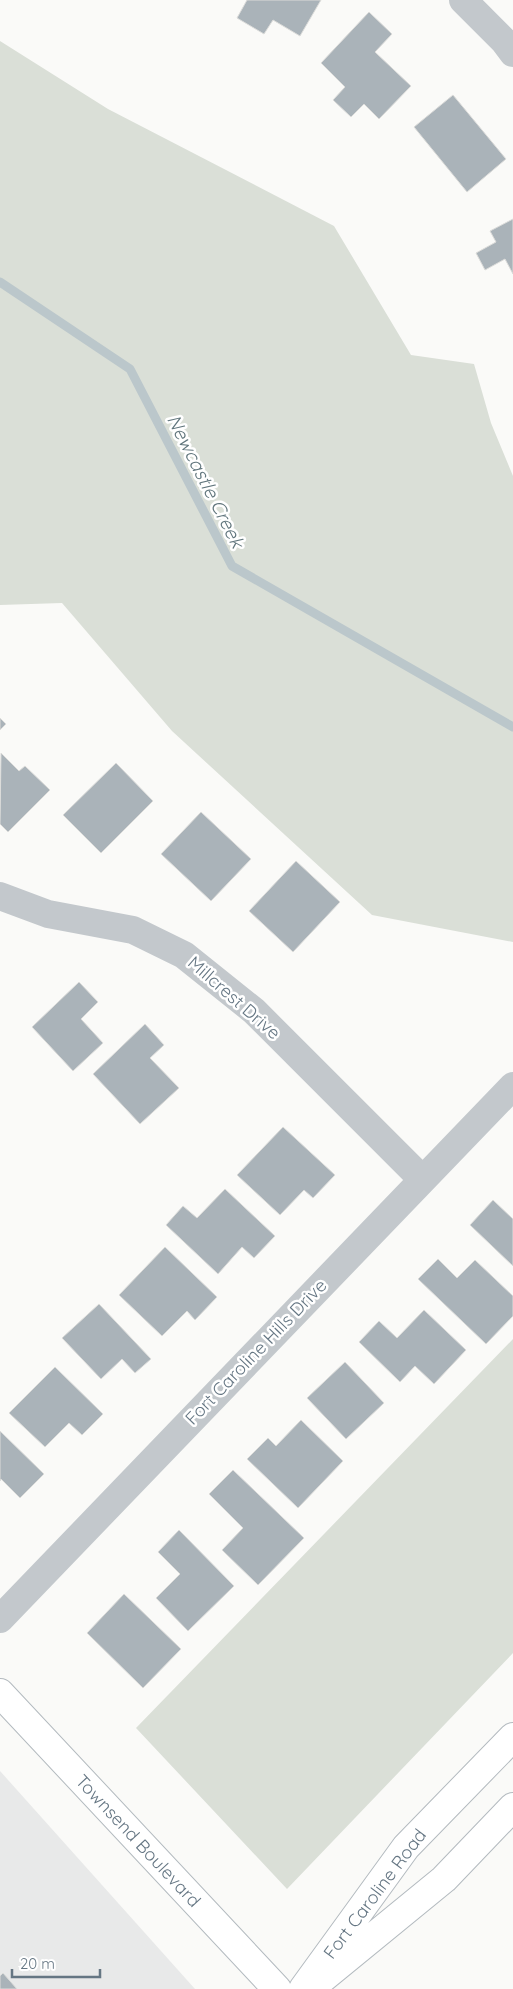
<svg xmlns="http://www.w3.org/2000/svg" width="513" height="1989" viewBox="0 0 513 1989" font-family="Quicksand,sans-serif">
	<rect width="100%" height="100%" fill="#fafaf8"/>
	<!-- built -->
	<path fill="#e8e9e9" d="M0,1771L195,1989H0Z"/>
	<!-- green -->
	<path fill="#dadfd7" d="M0,41L108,109L334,226L411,355L474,364L491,423L513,476V942L372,915L172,731L62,603L0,605Z
		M513,1339V1653L287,1889L136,1728Z"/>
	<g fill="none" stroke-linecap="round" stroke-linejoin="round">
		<!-- stream -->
		<path stroke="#bbc7cb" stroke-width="9" d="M0,282L130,369L232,566L513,727"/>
	</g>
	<!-- building -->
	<path fill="#aab3b9" stroke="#dcdcda" d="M247,0H321L300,36L273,20L264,34L237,18Z
		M369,12L392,34L375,52L411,86L379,119L364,104L351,117L333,100L345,87L321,63Z
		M453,95L506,159L467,192L414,127Z
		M513,219V274L505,259L485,270L476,253L496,242L490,231Z
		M0,718L6,724L0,730Z
		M1,753L19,771L25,766L50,790L8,832L0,824Z
		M116,763L153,801L101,853L63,815Z
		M201,812L251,859L211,901L161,854Z
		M296,861L340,902L293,952L249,911Z
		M79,982L98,1002L81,1019L103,1043L73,1071L32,1027Z
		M145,1024L164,1045L150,1058L179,1088L140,1124L93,1074Z
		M283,1127L335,1175L313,1198L304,1190L280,1215L237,1175Z
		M225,1189L275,1236L254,1258L242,1247L218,1274L166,1225L183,1206L197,1218Z
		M493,1200L513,1219V1266L470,1225Z
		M165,1247L217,1297L195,1320L187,1311L162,1336L119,1295Z
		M438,1259L457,1278L475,1260L513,1296V1316L486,1344L418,1279Z
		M99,1304L151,1359L135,1373L122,1359L101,1379L62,1338Z
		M424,1310L466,1350L434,1384L415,1366L400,1382L359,1342L379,1321L397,1338Z
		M345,1362L384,1403L346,1439L307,1398Z
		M55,1367L103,1414L82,1435L69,1423L45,1447L9,1413Z
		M301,1420L343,1461L298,1508L247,1459L268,1438L276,1446Z
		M0,1431L44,1474L20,1498L1,1479L0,1481Z
		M233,1470L304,1538L258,1585L222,1550L243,1528L209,1494Z
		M179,1530L234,1586L188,1631L156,1598L180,1574L158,1552Z
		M124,1594L181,1649L143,1688L87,1633Z
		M3,1973L17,1989H0V1976Z"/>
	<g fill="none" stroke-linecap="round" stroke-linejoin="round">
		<defs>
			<path id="secondary" d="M0,1693L277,1989
				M323,1978L444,1879L513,1807
				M303,1989L406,1847L513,1737"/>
		</defs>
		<!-- secondary casing -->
		<use href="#secondary" stroke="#b3babf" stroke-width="30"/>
		<!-- street -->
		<path stroke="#c3c8cc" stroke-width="28" d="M463,0L504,41L513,53
			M0,896L48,914L133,930L184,955L254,1011L422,1179
			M0,1619L513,1086"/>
		<!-- secondary -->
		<use href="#secondary" stroke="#fff" stroke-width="28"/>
	</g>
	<g text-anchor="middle" stroke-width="5" stroke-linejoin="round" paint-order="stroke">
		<!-- street labels -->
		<g font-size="18" fill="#657683" stroke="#fff">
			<text transform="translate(234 998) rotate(41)" y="6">Millcrest Drive</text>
			<text transform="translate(256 1352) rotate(-46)" y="6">Fort Caroline Hills Drive</text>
			<text transform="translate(138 1841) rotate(47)" y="6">Townsend Boulevard</text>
			<text transform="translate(375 1894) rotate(-53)" y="6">Fort Caroline Road</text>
		</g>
		<!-- water labels -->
		<g font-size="19" font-style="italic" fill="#60757c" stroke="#fff">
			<text transform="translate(206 481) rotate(63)" y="7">Newcastle Creek</text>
		</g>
	</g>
	<!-- scale -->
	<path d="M12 1969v8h88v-8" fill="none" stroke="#657683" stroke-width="2.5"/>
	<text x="20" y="1969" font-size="15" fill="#657683" stroke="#ffffff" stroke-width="4" paint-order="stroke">20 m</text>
</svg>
